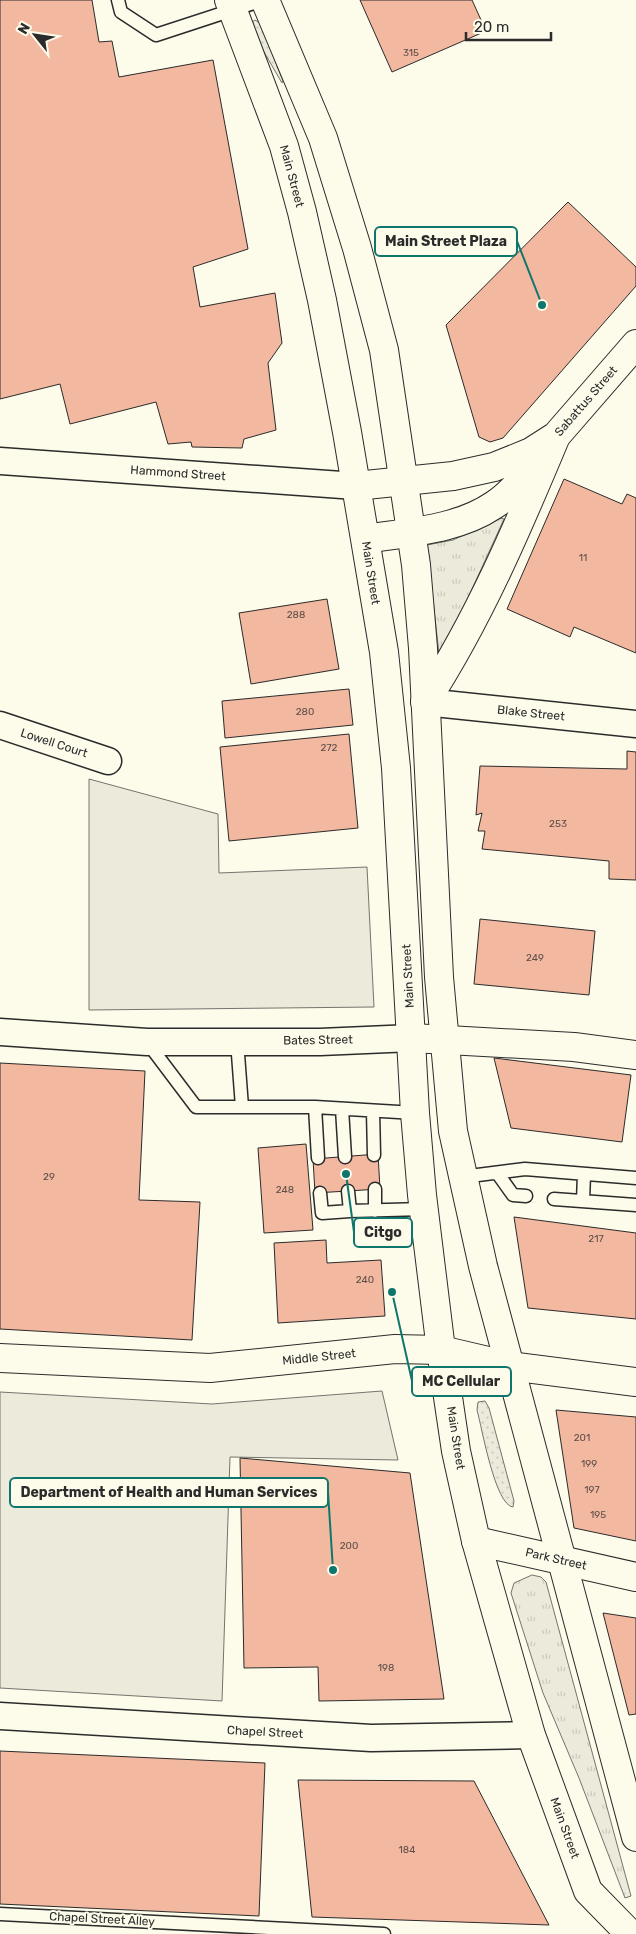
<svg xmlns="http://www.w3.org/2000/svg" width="636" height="1934" viewBox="0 0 636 1934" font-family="Rubik,sans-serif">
	<defs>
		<pattern id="grass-tufts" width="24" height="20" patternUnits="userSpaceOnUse" patternTransform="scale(1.25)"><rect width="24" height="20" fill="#ecebdb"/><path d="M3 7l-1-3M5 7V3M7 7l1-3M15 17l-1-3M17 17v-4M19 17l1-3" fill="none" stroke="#cbcabc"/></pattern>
		<pattern id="garden-dots" width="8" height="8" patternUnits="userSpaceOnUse" patternTransform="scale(1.25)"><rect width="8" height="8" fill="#ecebdb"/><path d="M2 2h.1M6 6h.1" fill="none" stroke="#cbcabc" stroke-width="1.8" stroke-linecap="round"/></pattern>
	</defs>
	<rect width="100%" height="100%" fill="#fdfbea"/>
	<!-- grass -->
	<path fill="url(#grass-tufts)" stroke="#74746e" d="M501,518L504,519L442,655L439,654L427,545L453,540Z
		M532,1575L541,1577L546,1582L631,1896L625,1898L579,1778L543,1693L511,1593L514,1583Z"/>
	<!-- garden -->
	<path fill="url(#garden-dots)" stroke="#74746e" d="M255,20L260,23L283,81L282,83L264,52L253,26L252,22Z
		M485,1401L489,1408L514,1501L513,1507C495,1505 482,1428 477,1410L478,1402Z"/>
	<!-- parking -->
	<path fill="#eceadb" stroke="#74746e" d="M89,779L218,814L219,873L367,867L374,1007L89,1010Z
		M382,1391L398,1460L230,1457L222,1701L0,1688V1392L212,1404Z"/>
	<!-- building -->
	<path fill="#f2b8a0" stroke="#2b2b2b" d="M0,0H92L99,42L112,41L119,77L213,60L248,249L193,267L200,307L275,293L282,343L268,363L276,430L244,439L242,448L192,447L191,442L168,444L156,402L70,424L60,384L0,399Z
		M360,0H472L486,31L392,72Z
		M568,202L636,267V286L503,438L490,442L479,437L446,325Z
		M564,479L622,504L627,494L636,498V653L574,627L570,637L507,609Z
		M327,599L339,669L251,684L239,613Z
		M349,689L353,725L225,738L222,701Z
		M349,734L358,828L229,841L220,747Z
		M627,751L636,752V880L609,879V861L482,849L485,831H478L482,813L476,815L480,766L627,769Z
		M480,919L595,931L589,995L474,984Z
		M494,1058L631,1075L622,1142L511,1128Z
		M0,1063L145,1071L139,1200L200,1202L192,1340L0,1329Z
		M306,1144L313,1230L264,1233L258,1148Z
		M378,1154L380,1189L315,1193L313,1159Z
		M514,1217L636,1233V1319L528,1308Z
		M326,1240L327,1263L381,1260L385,1316L278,1323L274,1243Z
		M556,1410L636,1417V1541L574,1528Z
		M240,1458L410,1473L444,1699L319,1701L318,1667L244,1668Z
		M603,1613L636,1618V1714L629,1715Z
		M0,1751L265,1763L259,1916L0,1904Z
		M298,1780L474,1781L549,1925L312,1917Z"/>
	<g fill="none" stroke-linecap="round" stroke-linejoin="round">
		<defs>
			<path id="lane" d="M118,0L121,12L156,35L263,0
				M237,1041L242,1107H315L415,1113
				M147,1042L196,1107H242
				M315,1107L318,1158
				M342,1109L345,1157
				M373,1111L374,1155
				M498,1174L513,1195L526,1196
				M462,1177L525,1169L636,1178
				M375,1189V1211
				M348,1191L350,1211L424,1209
				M320,1193L322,1213L350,1211
				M554,1199L636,1205
				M583,1201L584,1174
				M0,1914L384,1934"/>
			<path id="street" d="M0,461L356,486
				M425,702L636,724
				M0,725L108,761
				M0,1032L147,1042H320L412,1038
				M0,1716L371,1738L531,1735"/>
			<path id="secondary" d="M412,1038L574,1047L636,1055
				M0,1358L210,1368L395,1349L441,1350L509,1366L636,1382
				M476,1541L636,1577"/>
			<path id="primary" d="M356,486L453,476L494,467L531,452L556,436L636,344
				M366,539C409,532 457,530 494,505C511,494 524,477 537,461
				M425,702C479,619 518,527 556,436"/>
			<path id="highway" d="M229,0L284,146L302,212L322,300L347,432L384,652L396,768L415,1113L422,1195L441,1350L456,1451L476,1541L531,1735L588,1891L630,1934
				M265,0L323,138L357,248L384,350L416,565L423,648L439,977L453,1131L483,1266L636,1837"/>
		</defs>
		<!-- lane casing -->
		<use href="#lane" stroke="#2b2b2b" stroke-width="15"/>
		<!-- street casing -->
		<use href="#street" stroke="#2b2b2b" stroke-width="29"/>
		<!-- secondary casing -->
		<use href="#secondary" stroke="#2b2b2b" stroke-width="30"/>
		<!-- primary casing -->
		<use href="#primary" stroke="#2b2b2b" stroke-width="30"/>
		<!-- highway casing -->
		<use href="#highway" stroke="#2b2b2b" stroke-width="30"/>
		<!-- lane -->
		<use href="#lane" stroke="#fdfbea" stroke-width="12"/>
		<!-- street -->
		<use href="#street" stroke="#fdfbea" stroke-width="26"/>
		<!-- secondary -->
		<use href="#secondary" stroke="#fdfbea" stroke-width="28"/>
		<!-- primary -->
		<use href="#primary" stroke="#fdfbea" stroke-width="28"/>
		<!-- highway -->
		<use href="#highway" stroke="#fdfbea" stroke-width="28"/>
	</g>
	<g text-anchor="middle" stroke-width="4" stroke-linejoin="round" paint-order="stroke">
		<!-- number labels -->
		<g font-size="10" fill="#5d4e48">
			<text x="411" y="56">315</text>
			<text x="583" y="561">11</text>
			<text x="296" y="618">288</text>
			<text x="305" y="715">280</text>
			<text x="329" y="751">272</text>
			<text x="558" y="827">253</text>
			<text x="535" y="961">249</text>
			<text x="49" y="1180">29</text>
			<text x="285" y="1193">248</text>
			<text x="596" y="1242">217</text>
			<text x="365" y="1283">240</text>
			<text x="582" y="1441">201</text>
			<text x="589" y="1467">199</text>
			<text x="592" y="1493">197</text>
			<text x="598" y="1518">195</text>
			<text x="349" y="1549">200</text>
			<text x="386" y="1671">198</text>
			<text x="407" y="1853">184</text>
		</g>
		<!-- street labels -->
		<g font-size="12" fill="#2b2b2b" stroke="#fdfbea">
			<text transform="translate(292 176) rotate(75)" y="4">Main Street</text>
			<text transform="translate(586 401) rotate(-49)" y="4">Sabattus Street</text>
			<text transform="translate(178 473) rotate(4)" y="4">Hammond Street</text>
			<text transform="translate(371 573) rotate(81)" y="4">Main Street</text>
			<text transform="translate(531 713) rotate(6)" y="4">Blake Street</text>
			<text transform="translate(54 743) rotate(18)" y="4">Lowell Court</text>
			<text transform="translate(408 976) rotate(-93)" y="4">Main Street</text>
			<text transform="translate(318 1040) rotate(-1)" y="4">Bates Street</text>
			<text transform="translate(319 1357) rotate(-6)" y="4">Middle Street</text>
			<text transform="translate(456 1438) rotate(81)" y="4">Main Street</text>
			<text transform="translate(556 1559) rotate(13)" y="4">Park Street</text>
			<text transform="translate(265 1732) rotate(3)" y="4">Chapel Street</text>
			<text transform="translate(565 1828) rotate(70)" y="4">Main Street</text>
			<text transform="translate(102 1919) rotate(3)" y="4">Chapel Street Alley</text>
		</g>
	</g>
	<!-- callouts -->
	<path fill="none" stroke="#0f766e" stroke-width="2" d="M542 305L517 241M346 1174L354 1232M392 1292L412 1381M333 1570L328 1492"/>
	<g fill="#0f766e" stroke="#fdfbea" stroke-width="2">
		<circle cx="542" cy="305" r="5"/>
		<circle cx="346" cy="1174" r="5"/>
		<circle cx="392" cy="1292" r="5"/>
		<circle cx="333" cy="1570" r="5"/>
	</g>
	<g fill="#fdfbea" stroke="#0f766e" stroke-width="2">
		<rect x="375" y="227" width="142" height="29" rx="5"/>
		<rect x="354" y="1218" width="58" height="29" rx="5"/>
		<rect x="412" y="1367" width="99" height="29" rx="5"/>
		<rect x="10" y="1478" width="318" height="29" rx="5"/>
	</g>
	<g font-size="14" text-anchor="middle" font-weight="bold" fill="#2b2b2b">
		<text x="446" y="246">Main Street Plaza</text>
		<text x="383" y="1237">Citgo</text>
		<text x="461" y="1386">MC Cellular</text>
		<text x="169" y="1497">Department of Health and Human Services</text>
	</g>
	<!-- north arrow -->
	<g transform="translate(35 35) rotate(300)" stroke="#fdfbea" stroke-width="4" paint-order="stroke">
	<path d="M0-4L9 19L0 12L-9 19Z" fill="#2b2b2b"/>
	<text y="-8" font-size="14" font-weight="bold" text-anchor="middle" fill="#2b2b2b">N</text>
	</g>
	<!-- scale -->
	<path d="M466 32v8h85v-8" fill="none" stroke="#2b2b2b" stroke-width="2.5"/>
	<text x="474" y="32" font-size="15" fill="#2b2b2b" stroke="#fdfbea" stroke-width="4" paint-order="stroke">20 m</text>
</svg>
